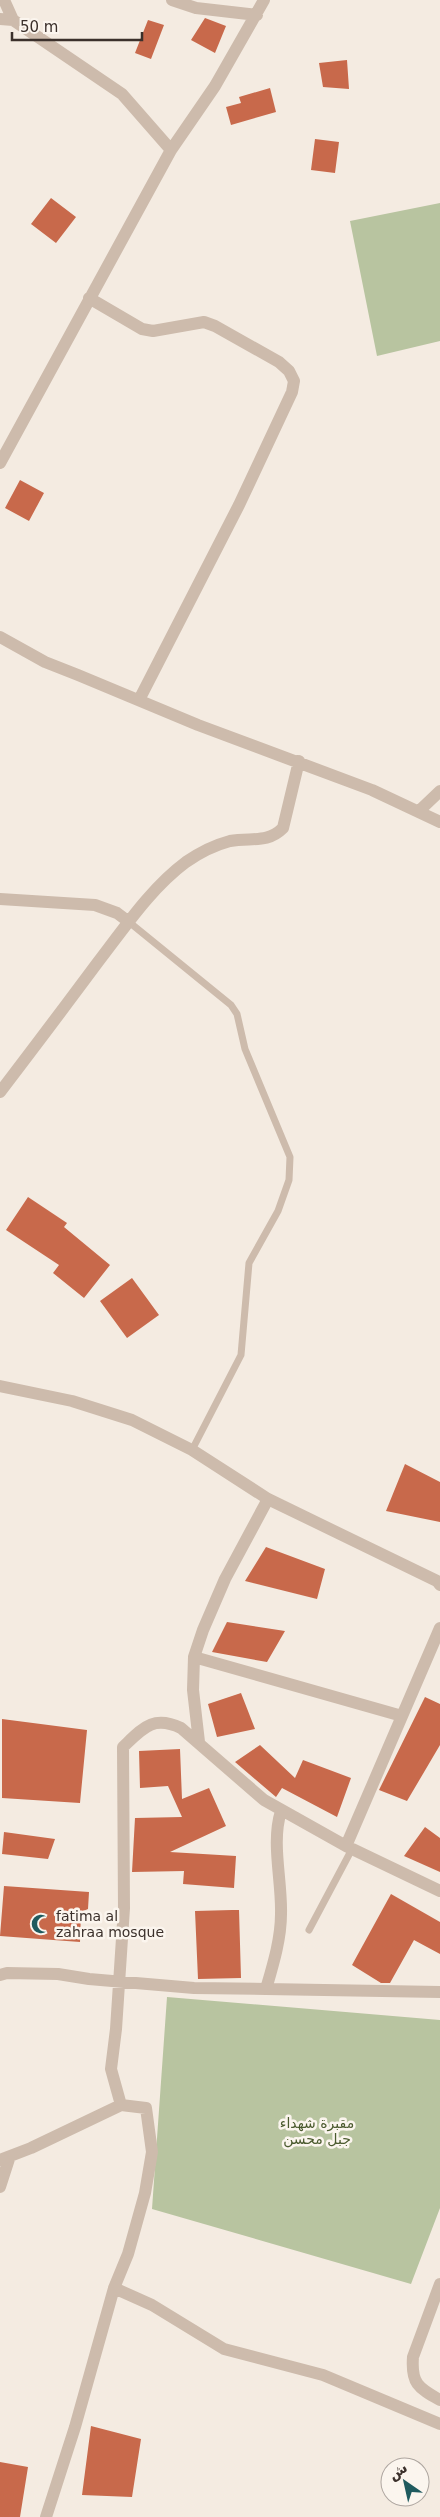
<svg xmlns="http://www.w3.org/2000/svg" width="440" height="2517" viewBox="0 0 440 2517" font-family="'DejaVu Sans',Vazirmatn,sans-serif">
	<rect width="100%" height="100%" fill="#f4ebe1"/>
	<!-- green -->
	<path fill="#b8c4a0" d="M440,203V341L377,356L350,221Z
		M167,1997L440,2020V2208L411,2284L152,2209Z"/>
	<!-- building -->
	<path fill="#c8694b" d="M205,18L226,26L215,53L191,40Z
		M148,20L164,25L151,59L135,53Z
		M347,60L349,89L323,87L319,63Z
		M270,88L276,112L231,125L226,107L241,103L239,97Z
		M315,139L339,142L335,173L311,170Z
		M51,198L76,217L56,243L31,224Z
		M20,480L44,493L29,521L5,508Z
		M28,1197L67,1223L64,1227L110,1265L84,1298L53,1273L59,1265L6,1230Z
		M132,1278L159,1315L127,1338L100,1301Z
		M405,1464L440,1482V1522L386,1511Z
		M266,1547L325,1569L317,1599L245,1581Z
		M227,1622L285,1631L267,1662L212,1652Z
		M241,1693L255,1729L217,1737L208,1704Z
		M425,1697L440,1704V1745L407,1801L379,1790Z
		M2,1719L87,1730L80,1803L2,1798Z
		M260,1745L295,1778L303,1760L351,1778L337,1817L282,1788L276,1797L235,1762Z
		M180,1749L182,1799L209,1788L226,1826L170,1852L236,1856L234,1888L183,1884L184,1871L132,1872L135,1818L182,1817L168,1786L140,1788L139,1751Z
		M425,1827L440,1838V1872L404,1856Z
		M4,1832L55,1839L48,1859L2,1854Z
		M4,1886L89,1892L88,1909L81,1912L80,1942L0,1936Z
		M391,1894L440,1922V1954L414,1940L390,1983H381L352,1965Z
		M232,1910H239L241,1978L198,1979L195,1911Z
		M91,2426L141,2439L132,2497L82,2495Z
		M0,2462L28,2467L20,2517H0Z"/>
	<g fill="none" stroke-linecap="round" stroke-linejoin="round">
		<!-- lane -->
		<path stroke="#cdbbac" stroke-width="7" d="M129,922L231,1005L237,1014L245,1049L290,1157L289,1180L278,1211L249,1263L241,1355L192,1450
			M309,1930L352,1849"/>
		<!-- street -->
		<path stroke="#cdbbac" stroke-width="12" d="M4,0L13,20
			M172,0L196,8L257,15
			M0,19L13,20L122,94L171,150
			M89,298L142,329L153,331L204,322L215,326L279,362L289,371L294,381L292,392L239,505L139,700
			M0,463L171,150L215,86L264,0
			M0,637L45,662L78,675L198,725L372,790L440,822
			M419,811L440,791
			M0,899L95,905L117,913L129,922
			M0,1092C33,1049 66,1005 98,962C125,927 151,888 186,862C199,853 215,845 230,841C251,837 267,844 283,828L299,761
			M0,1386L72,1401L132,1420L192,1450L268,1499L437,1581L440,1585
			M194,1657L402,1716
			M199,1742L193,1690L194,1657L203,1630L225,1579L268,1499
			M346,1846L440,1628
			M0,1975L7,1973L58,1974L89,1979L194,1988L266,1989C273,1965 281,1939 281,1914C282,1880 271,1843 281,1811
			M266,1989L440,1992
			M0,2160L31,2148L121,2105
			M0,2187L10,2156
			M440,2284L413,2357C411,2383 418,2388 440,2400
			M114,2288L152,2305L224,2349L323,2375L440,2424
			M46,2517L75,2427L114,2288L128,2254L145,2193L152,2152L146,2108L121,2105L111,2069L116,2029L124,1908L123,1747C143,1728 153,1715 181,1728L264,1800L346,1846L440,1891"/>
	</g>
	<!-- icons -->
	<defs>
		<symbol id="mosque-bare" viewBox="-9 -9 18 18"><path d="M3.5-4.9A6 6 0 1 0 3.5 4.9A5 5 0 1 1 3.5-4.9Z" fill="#1f5a5e" stroke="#fbf5ee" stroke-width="2.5" paint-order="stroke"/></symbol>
	</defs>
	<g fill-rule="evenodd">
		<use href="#mosque-bare" x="27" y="1910" width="28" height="28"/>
	</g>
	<g text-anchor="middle" stroke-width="5" stroke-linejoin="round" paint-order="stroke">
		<!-- poi labels -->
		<g font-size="14" fill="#3b302b" stroke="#fbf5ee" text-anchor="start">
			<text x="56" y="1921">fatima al<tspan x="56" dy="16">zahraa mosque</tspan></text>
		</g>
		<!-- park labels -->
		<g font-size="14" fill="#4a5a2e" stroke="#fbf5ee">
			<text x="317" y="2128">مقبرة شهداء<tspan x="317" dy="16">جبل محسن</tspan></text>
		</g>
	</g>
	<!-- north arrow -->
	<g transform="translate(405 2482) rotate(326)"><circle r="24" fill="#fbf5ee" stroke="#aea6a0"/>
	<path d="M0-4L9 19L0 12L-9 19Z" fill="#1f5a5e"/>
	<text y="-8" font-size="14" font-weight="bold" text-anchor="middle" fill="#3b302b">ش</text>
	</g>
	<!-- scale -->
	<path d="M12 32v8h130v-8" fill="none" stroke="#3b302b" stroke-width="2.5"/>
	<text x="20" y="32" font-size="15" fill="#3b302b" stroke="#fbf5ee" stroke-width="4" paint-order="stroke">50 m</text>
</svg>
